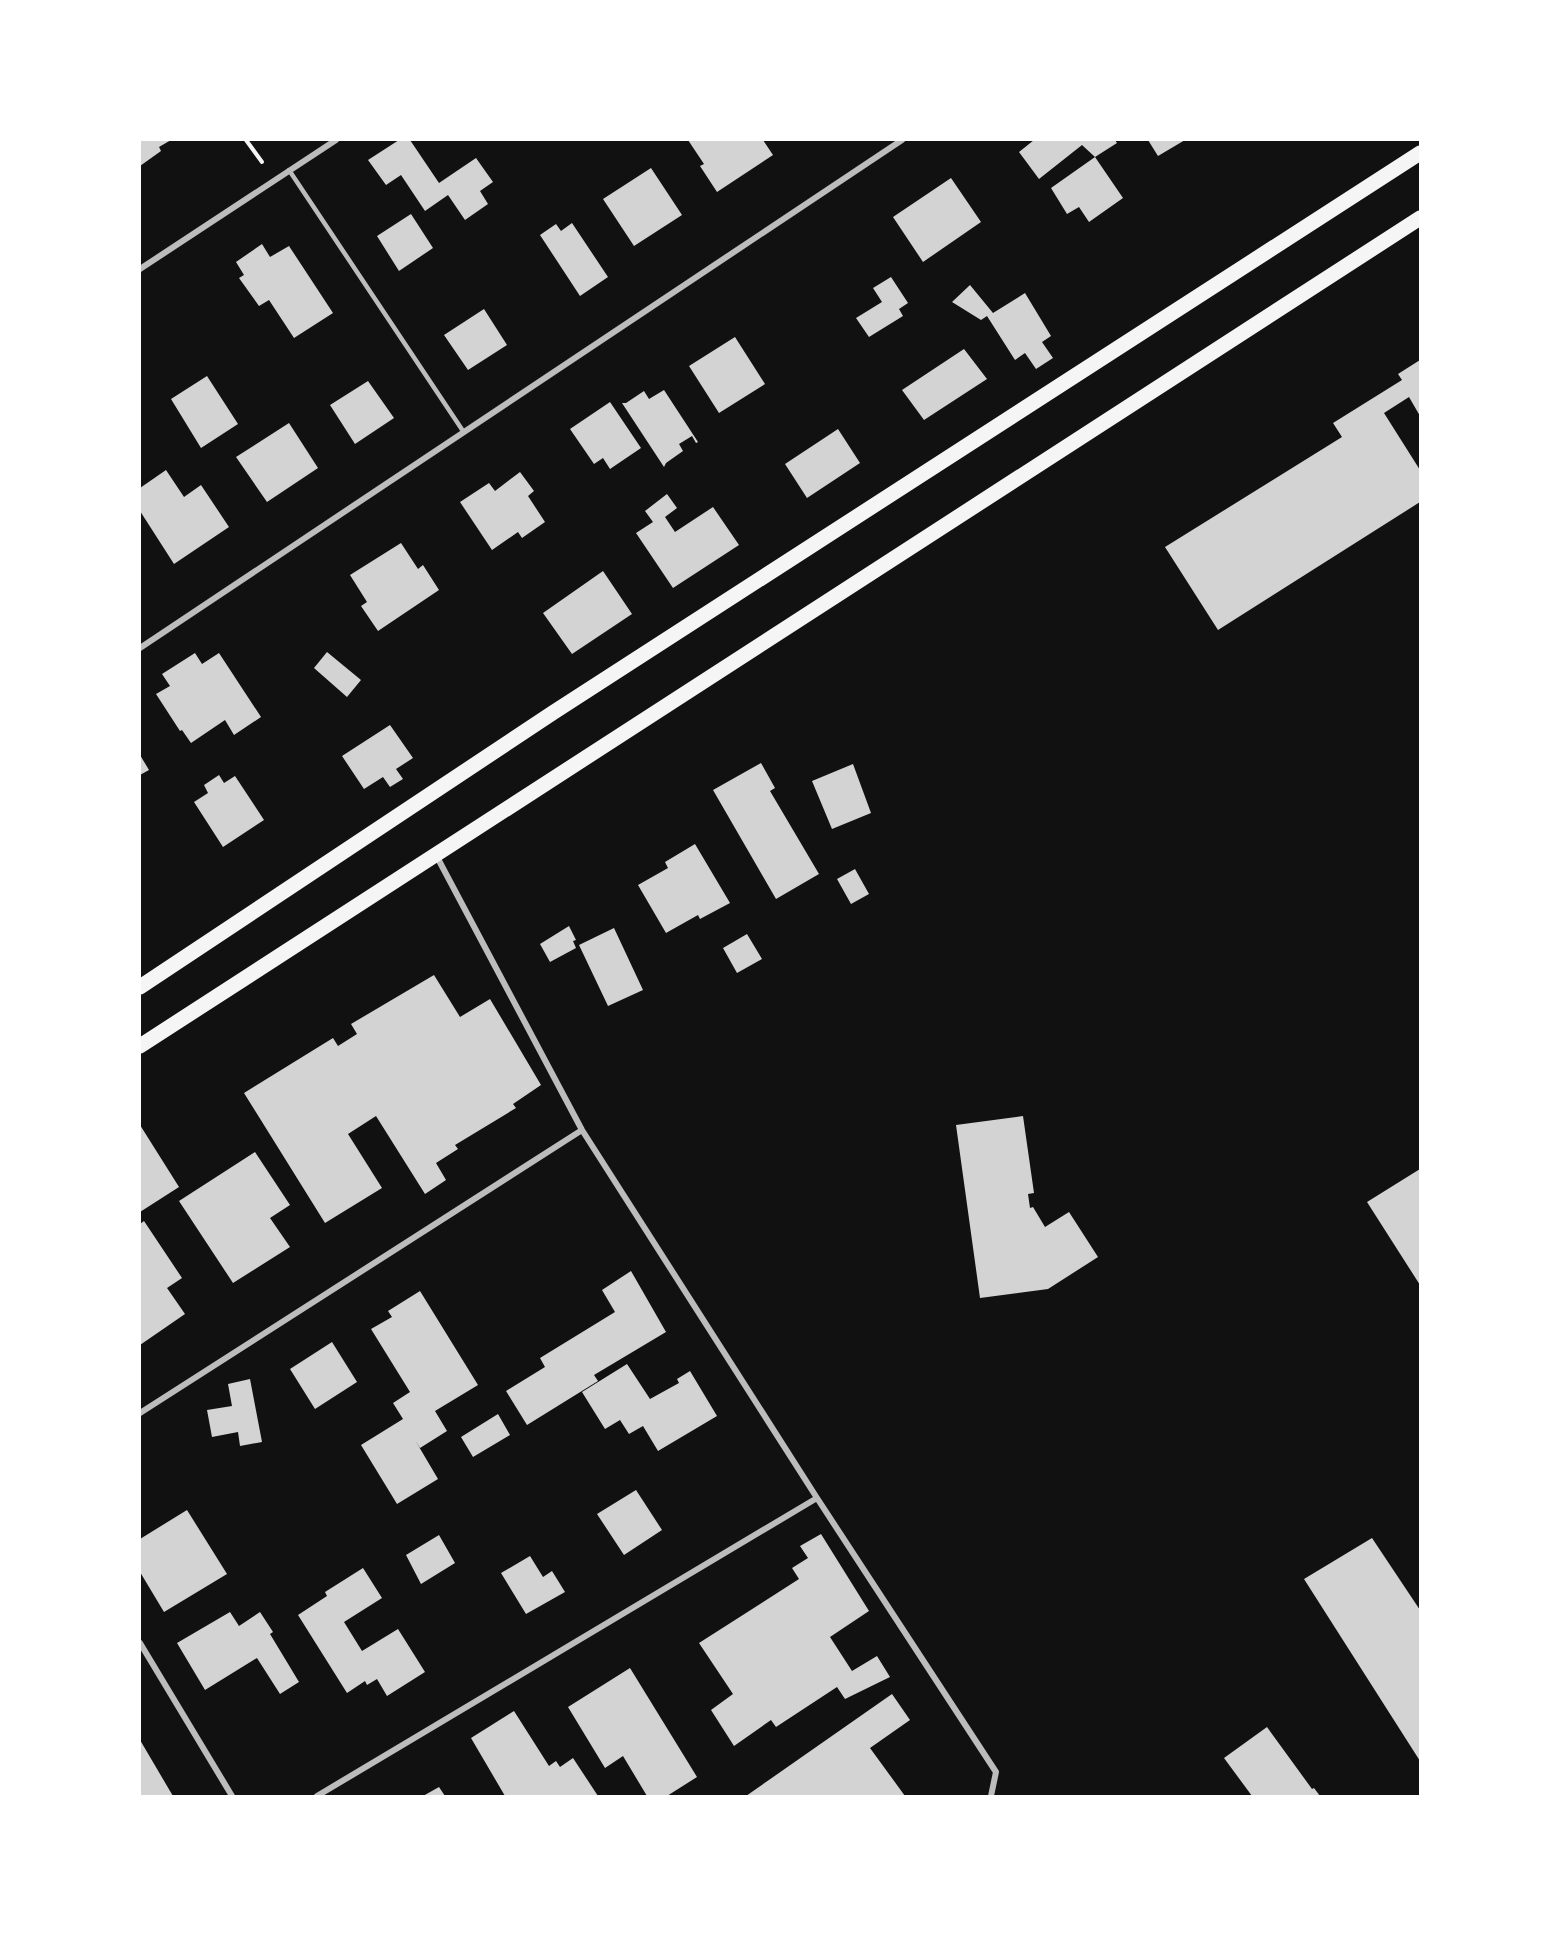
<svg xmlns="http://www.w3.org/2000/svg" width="1560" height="1936" viewBox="0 0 1560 1936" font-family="Overpass,sans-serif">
	<rect width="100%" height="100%" fill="#111"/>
	<!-- building -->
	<path fill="#d3d3d3" d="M140,140H171L159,147L161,151L140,166Z
		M399,140H410L439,183L476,158L493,182L480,191L488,204L465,220L448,195L425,211L401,175L386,185L368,160Z
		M688,140H763L773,155L717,192L700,166L704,164Z
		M1034,140H1115L1117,143L1095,157L1082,145L1039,179L1019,152Z
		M1148,140H1185L1158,156Z
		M1095,157L1123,198L1089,222L1079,207L1067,214L1051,188Z
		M651,168L682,215L634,246L603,199Z
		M951,178L981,222L923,262L893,217Z
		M411,214L433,248L399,271L377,236Z
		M572,223L608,277L580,296L540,235L556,224L561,231Z
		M262,244L270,257L289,246L333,313L294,338L269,300L259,306L239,278L244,275L236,262Z
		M891,277L908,303L899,309L903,316L869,337L856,318L882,302L873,288Z
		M970,285L993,313L1025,293L1051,336L1042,342L1053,358L1036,369L1025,353L1015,360L987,316L981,320L952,302Z
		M484,309L507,345L468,370L444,335Z
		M735,337L765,384L719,413L689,366Z
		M964,349L987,379L924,420L902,390Z
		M1420,360V416L1409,397L1384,413L1420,470V502L1218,630L1165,547L1342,437L1333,423L1402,380L1398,374Z
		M207,376L238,424L201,448L171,399Z
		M368,381L394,418L355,444L330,405Z
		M664,390L698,442L696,443L692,436L679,444L683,451L666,463L664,467L622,403H626L644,391L649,399Z
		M610,402L641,448L610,469L603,458L594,464L570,429Z
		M289,423L318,468L267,502L236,457Z
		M838,429L860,463L807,498L785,464Z
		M166,470L184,497L201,485L229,527L174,564L140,511V488Z
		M520,472L534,491L528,496L545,522L522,538L518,532L492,550L460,502L489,483L495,491Z
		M667,494L677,508L665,517L675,532L713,507L739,545L673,588L636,533L653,522L645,511Z
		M401,543L418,569L423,565L439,590L378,631L361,606L367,602L350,575Z
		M603,571L632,614L572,654L543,613Z
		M327,652L361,680L347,697L314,668Z
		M195,653L202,664L219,653L261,717L234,735L225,720L191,743L182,730L180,731L156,694L170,686L162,674Z
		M390,725L413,758L396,769L403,779L390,787L383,777L364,789L342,756Z
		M140,755L149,770L140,775Z
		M761,763L775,788L770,791L819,874L776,899L713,790Z
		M853,764L871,813L832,829L812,781Z
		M219,775L224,783L235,776L264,820L223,847L194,802L208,793L204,785Z
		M695,844L730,903L700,919L698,915L666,933L638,885L668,868L665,862Z
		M855,869L869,894L851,904L837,879Z
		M569,926L576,940L573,941L576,948L550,962L540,944Z
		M614,928L643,990L608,1006L579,945Z
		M747,934L762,959L737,973L723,948Z
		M434,975L460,1017L490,999L541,1085L513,1104L516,1108L455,1145L458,1149L436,1163L446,1180L425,1194L376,1116L348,1134L382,1188L325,1223L244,1093L333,1038L338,1046L357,1034L351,1024Z
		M1023,1116L1034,1193L1028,1194L1030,1208L1033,1207L1045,1227L1069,1212L1098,1257L1048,1289L980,1298L956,1125Z
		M140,1125L179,1187L140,1212Z
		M255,1152L290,1205L270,1218L290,1247L233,1283L179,1201Z
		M1420,1169V1285L1367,1202Z
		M144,1221L182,1278L167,1288L185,1314L140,1345V1224Z
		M631,1271L666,1332L594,1375L598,1381L527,1425L506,1391L545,1367L540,1358L615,1312L602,1290Z
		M420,1291L478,1385L435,1411L447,1431L420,1448L415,1440L438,1479L397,1504L361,1445L403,1419L393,1403L410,1392L371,1329L392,1317L388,1311Z
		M332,1342L357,1382L315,1409L290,1369Z
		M627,1364L650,1399L679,1383L677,1379L690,1371L717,1416L658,1451L643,1426L629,1434L620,1420L605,1429L582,1392Z
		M250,1379L262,1442L240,1446L238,1432L212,1437L207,1410L232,1406L228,1384Z
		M498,1414L510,1435L473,1457L461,1437Z
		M636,1490L662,1530L624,1555L597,1514Z
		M187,1510L227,1574L164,1612L140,1572V1539Z
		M821,1534L869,1611L830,1637L852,1671L877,1656L890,1677L845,1699L837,1687L776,1727L771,1720L734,1746L711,1710L733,1694L699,1643L799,1579L792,1568L808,1558L800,1546Z
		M439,1535L455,1563L421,1584L406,1555Z
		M1372,1538L1420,1610V1761L1304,1579Z
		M530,1556L543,1577L552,1571L565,1592L526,1614L501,1573Z
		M363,1568L382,1598L344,1622L362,1651L398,1629L425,1672L387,1696L377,1679L367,1685L365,1681L347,1693L298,1615L327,1596L325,1592Z
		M230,1612L239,1626L260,1612L273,1632L270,1634L299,1682L280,1694L257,1658L205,1690L177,1643Z
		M630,1668L697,1777L667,1796H647L623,1756L605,1768L568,1707Z
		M892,1694L910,1720L870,1748L905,1796H746Z
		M514,1711L549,1766L556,1761L560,1767L573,1758L598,1796H505L471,1738Z
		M1267,1727L1312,1789L1314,1788L1320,1796H1252L1224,1758Z
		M140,1740L170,1791L173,1796H140Z
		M439,1787L445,1796H423Z"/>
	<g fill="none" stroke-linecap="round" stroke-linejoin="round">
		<!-- path -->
		<path stroke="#f5f5f5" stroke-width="4" d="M246,140L262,162"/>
		<!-- service -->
		<path stroke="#bcbcbc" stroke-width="4.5" d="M289,170L463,431"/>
		<!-- minor -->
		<path stroke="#bcbcbc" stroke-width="6" d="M140,269L336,140
			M140,648L902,140
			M436,855L582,1130L817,1498L996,1772L991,1796
			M140,1413L582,1130
			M140,1643L232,1796
			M317,1796L817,1498"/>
		<!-- primary -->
		<path stroke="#f5f5f5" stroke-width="15" d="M140,987L554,712L1420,153
			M140,1046L1420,218"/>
	</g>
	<!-- border -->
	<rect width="1560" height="1936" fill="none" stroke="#ffffff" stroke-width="282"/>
</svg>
